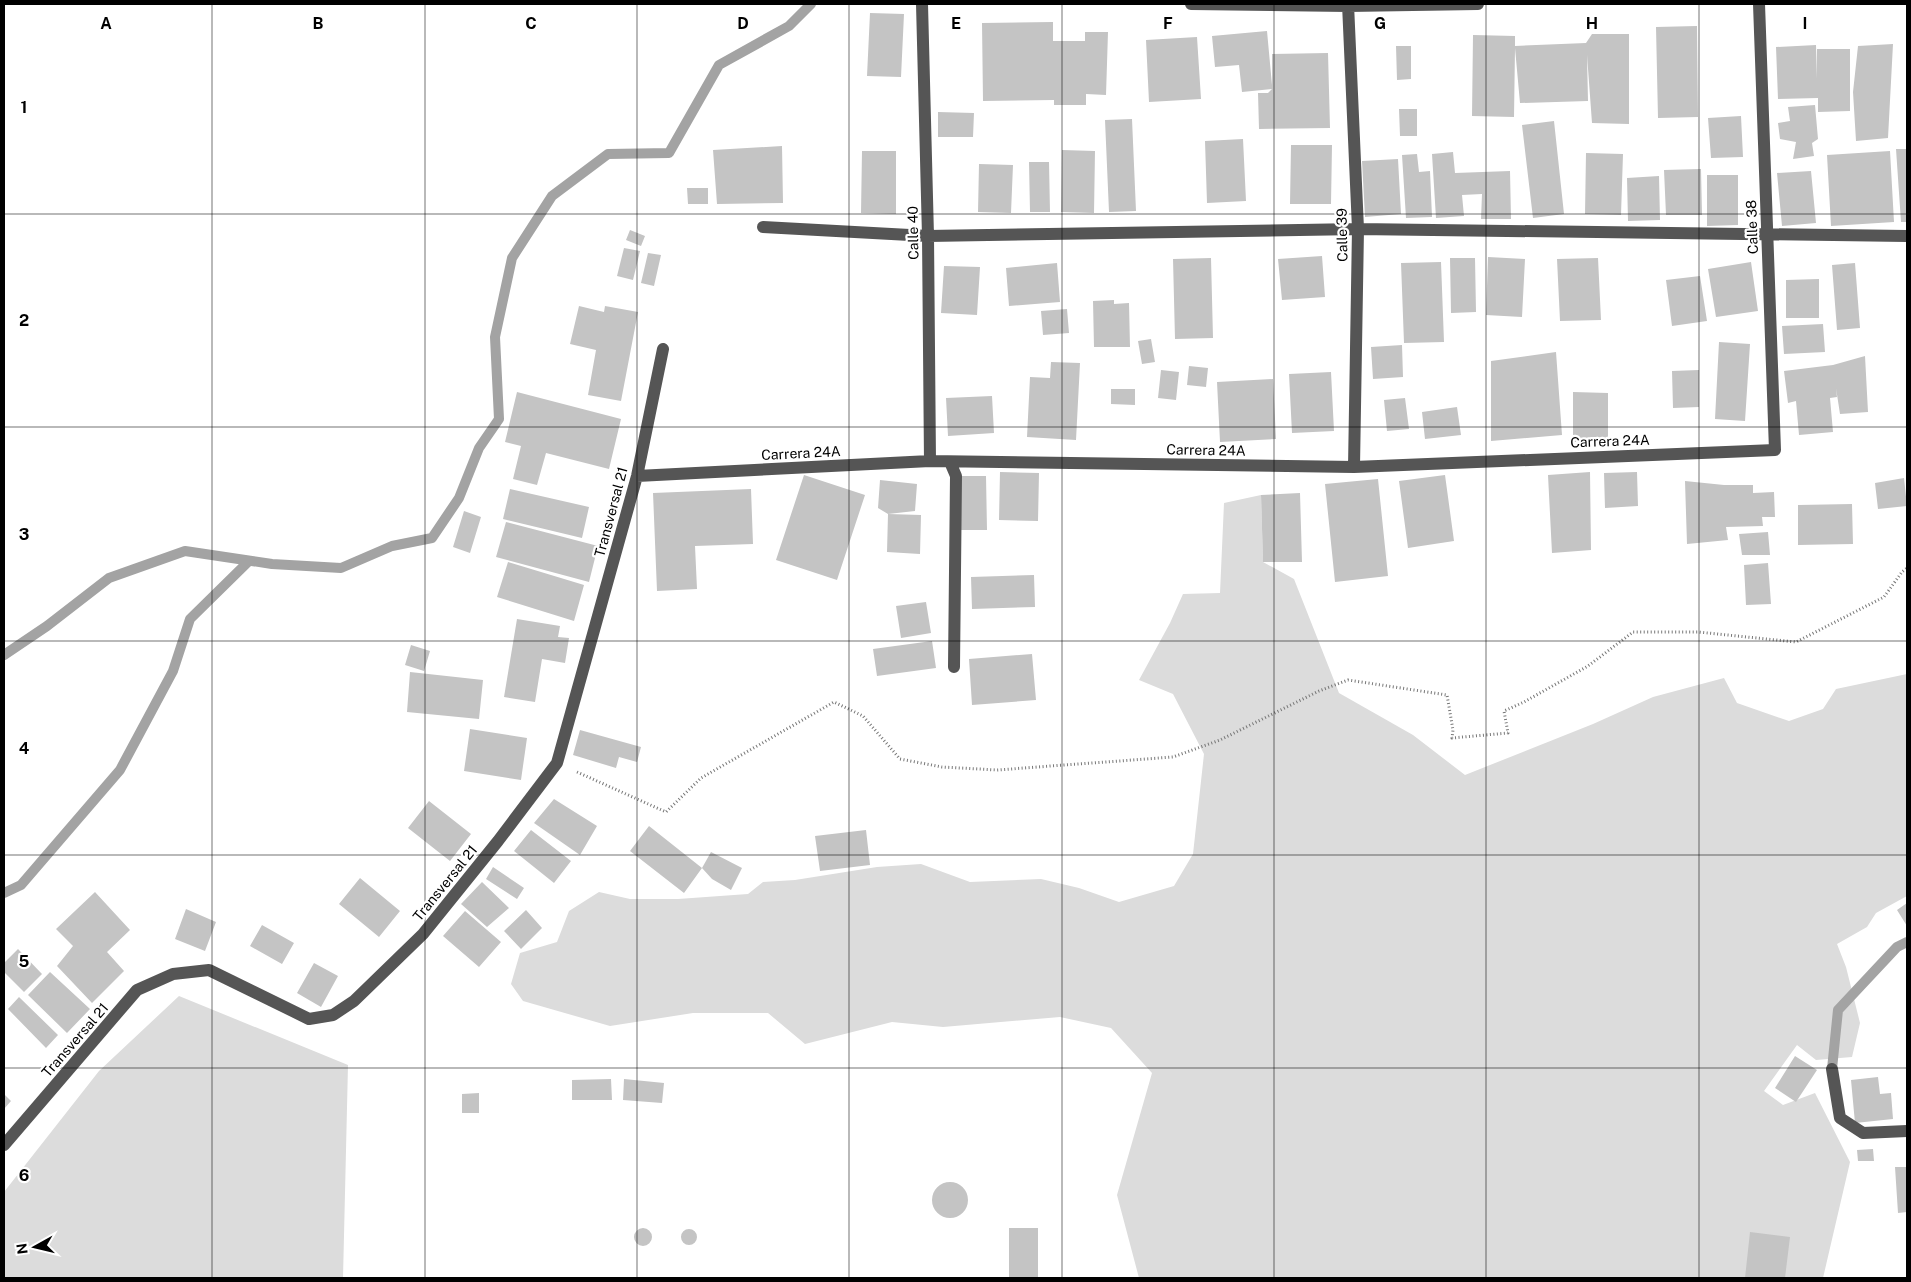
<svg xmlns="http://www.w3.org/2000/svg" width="1911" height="1282" viewBox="0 0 1911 1282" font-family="'Public Sans',sans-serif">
	<rect width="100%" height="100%" fill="#fff"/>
	<!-- green -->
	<path fill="#dcdcdc" d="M1261,495L1263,562L1294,579L1339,693L1413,735L1465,775L1593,724L1653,697L1724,678L1737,703L1789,721L1823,709L1836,689L1907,674V896L1876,913L1867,927L1837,944L1846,967L1860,1023L1852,1057L1816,1060L1797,1045L1764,1091L1783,1105L1815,1093L1850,1162L1823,1278H1139L1117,1195L1152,1073L1111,1028L1060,1017L943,1027L892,1022L805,1044L768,1013H693L610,1026L523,1001L511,984L520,953L557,942L569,911L599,892L630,899H678L748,894L763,882L795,880L877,867L921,864L970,882L1041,879L1079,888L1119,902L1174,886L1193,854L1204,754L1173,694L1139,680L1170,623L1183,594L1220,593L1224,503Z
		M179,996L348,1065L343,1278H4V1192L99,1071Z"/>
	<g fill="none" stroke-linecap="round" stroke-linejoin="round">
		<!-- stream -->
		<path stroke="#a3a3a3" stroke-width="10" d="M4,655L47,626L109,578L185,551L272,564L341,568L392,546L432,538L459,498L479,448L499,419L495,337L512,258L552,196L608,154L669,153L719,65L789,26L811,4
			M4,893L21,885L120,770L173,671L190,619L249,561
			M1832,1069L1838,1010L1897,947L1907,942"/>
	</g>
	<!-- building -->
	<path fill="#c4c4c4" d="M870,13L904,14L901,77L867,76Z
		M1053,22V41H1085V32H1108L1106,95L1086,94V105H1054V100L983,101L982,23Z
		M1697,26L1698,117L1658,118L1656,27Z
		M1267,31L1272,85V54L1328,53L1330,128L1259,129L1258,93H1268L1272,89L1242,92L1239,65L1215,67L1212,36Z
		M1592,34H1629V124L1592,123L1587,55L1588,101L1520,103L1515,48L1514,117L1472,116L1473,35L1515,36V46L1586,43Z
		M1197,37L1201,99L1149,102L1146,40Z
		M1893,44L1888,138L1856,141L1853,92L1858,46Z
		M1816,45L1817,79V49H1850V111L1818,112V98L1778,99L1776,47Z
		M1396,46H1411V79L1397,80Z
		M1815,105L1818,139L1812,143L1814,156L1793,159L1796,142L1780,139L1778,123L1790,121L1788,107Z
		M1399,109H1417V136H1400Z
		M938,112L974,113L973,137H938Z
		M1741,116L1743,157L1711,158L1708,118Z
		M1132,119L1136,211L1109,212L1105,120Z
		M1554,121L1564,214L1533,218L1522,125Z
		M1243,139L1246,201L1207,203L1205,141Z
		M1291,145H1332L1331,204H1290Z
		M782,146L783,203L717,204L713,150Z
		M1896,149H1907V222H1901Z
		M1062,150L1095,151L1094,213L1061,212Z
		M862,151H896V214L861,213Z
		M1890,151L1894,222L1831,226L1827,155Z
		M1453,152L1455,173L1510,171L1511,219H1481L1482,194L1462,195L1464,216L1436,218L1432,154Z
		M1586,153L1623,154L1621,215L1585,214Z
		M1417,154L1419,172L1430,171L1432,217L1406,218L1402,155Z
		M1398,159L1401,214L1365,217L1362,161Z
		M1029,162H1049L1050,212H1030Z
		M979,164L1013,165L1011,213L978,212Z
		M1701,169L1702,215H1666L1664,170Z
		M1811,171L1816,223L1782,226L1777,173Z
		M1707,175H1738V225L1707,226Z
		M1659,176L1660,220L1628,221L1627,178Z
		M687,188H708V204H688Z
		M630,230L645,236L641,246L626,240Z
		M624,248L640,251L633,280L617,276Z
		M648,253L661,255L654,286L641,283Z
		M1322,256L1325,297L1282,300L1278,259Z
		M1488,257L1525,259L1522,317L1486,315Z
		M1211,258L1213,338L1175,339L1173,259Z
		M1450,258H1475L1476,312L1451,313Z
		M1598,258L1601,320L1560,321L1557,259Z
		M1441,262L1444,342L1404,343L1401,263Z
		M1751,262L1758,311L1716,317L1708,269Z
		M1057,263L1060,302L1009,306L1006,268Z
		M1855,263L1860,328L1837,330L1832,265Z
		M944,266L980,267L977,315L941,313Z
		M1700,276L1707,321L1672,326L1666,280Z
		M1819,279V318H1786V280Z
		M1114,300V304L1129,303L1130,347H1094L1093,301Z
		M579,306L604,312L605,306L638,312L621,401L588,395L596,350L570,344Z
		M1067,309L1069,333L1043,335L1041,311Z
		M1823,324L1825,352L1784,354L1782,326Z
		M1151,339L1155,362L1142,364L1138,341Z
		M1719,342L1750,344L1745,421L1715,419Z
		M1402,345L1403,377L1373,379L1371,347Z
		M1556,352L1562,435L1491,441V361Z
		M1865,356L1868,412L1840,414L1836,388L1837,397L1830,398L1833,432L1799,435L1796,401L1788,403L1784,371L1833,365Z
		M1051,362L1080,363L1076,440L1027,437L1030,377L1050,378Z
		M1189,366L1208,368L1206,387L1187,385Z
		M1161,370L1179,372L1176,400L1158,398Z
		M1699,370V407L1673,408L1672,371Z
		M1331,372L1334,431L1292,433L1289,374Z
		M1273,379L1276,439L1220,442L1217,382Z
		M1111,389H1135V405L1111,404Z
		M517,392L621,419L609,469L546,453L537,485L513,479L521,446L505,442Z
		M1573,392L1608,393V442H1573Z
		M992,396L994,433L948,436L946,398Z
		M1405,398L1409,429L1387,431L1384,400Z
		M1457,407L1461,435L1425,439L1422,412Z
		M1000,472L1039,473L1038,521L999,520Z
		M1590,472L1591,550L1552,553L1548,475Z
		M1637,472L1638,506L1605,508L1604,473Z
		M804,475L865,495L837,580L776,560Z
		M1445,475L1454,541L1408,548L1399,481Z
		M956,476H986L987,530H956Z
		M1904,478L1907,506L1878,509L1875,483Z
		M1378,479L1388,576L1335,582L1325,484Z
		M880,480L917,484L915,511L888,514L921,515L920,554L887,552L888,514L878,508Z
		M1685,481L1724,485H1753V493L1774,492L1775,517H1762L1763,526L1726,527L1728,540L1687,544Z
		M510,489L589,507L582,538L503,519Z
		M751,489L753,544L695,546L697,589L657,591L653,493Z
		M1300,493L1302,562H1263L1261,495Z
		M1852,504L1853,544L1798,545V505Z
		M464,511L481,517L470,553L453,547Z
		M506,522L598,546L589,582L496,557Z
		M1768,532L1770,555H1742L1739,534Z
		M508,562L584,585L574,621L497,597Z
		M1768,563L1771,604L1746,605L1744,565Z
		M1034,575L1035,607L972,609L971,577Z
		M926,602L931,633L901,638L896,606Z
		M517,619L560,626L558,637L569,638L565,663L542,659L535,702L504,697Z
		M932,641L936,668L877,676L873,649Z
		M411,645L430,651L424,671L405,665Z
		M1032,654L1036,700L972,705L969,659Z
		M410,672L483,680L479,719L407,712Z
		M470,729L527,738L521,780L464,771Z
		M580,730L641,747L637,762L619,757L616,768L573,755Z
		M554,799L597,826L580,855L534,823Z
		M429,801L471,834L450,861L408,828Z
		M649,826L702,868L711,852L742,868L731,890L712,879L702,868L684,893L630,851Z
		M531,830L571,861L554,883L514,851Z
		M866,830L870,865L820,871L815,836Z
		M493,867L524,888L517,899L486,879Z
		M360,878L400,911L379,937L339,904Z
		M482,882L509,908L487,927L461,904Z
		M95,892L130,930L107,952L124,971L92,1003L57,966L73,946L56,929Z
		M1907,903V926L1897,910Z
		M186,909L216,922L205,951L175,939Z
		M526,910L542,928L521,949L504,931Z
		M465,911L501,942L479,967L443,936Z
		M262,925L294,943L282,964L250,946Z
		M18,949L42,974L24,992L4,972V963Z
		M314,963L338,976L321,1007L297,993Z
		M50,972L90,1009L67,1033L28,995Z
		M19,997L58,1035L46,1048L8,1009Z
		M1795,1056L1817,1070L1796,1102L1775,1088Z
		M1878,1077L1880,1094L1891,1093L1893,1119L1855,1123L1851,1080Z
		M611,1079L612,1100H572V1080Z
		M624,1079L664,1083L662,1103L623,1100Z
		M479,1093V1113H462V1094Z
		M4,1094L11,1101L4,1109Z
		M1873,1149L1874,1161H1858L1857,1150Z
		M1895,1167H1907V1212L1898,1213Z
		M932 1200a18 18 0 1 1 36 0a18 18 0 1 1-36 0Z
		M1009,1228H1038V1278H1009Z
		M634 1237a9 9 0 1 1 18 0a9 9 0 1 1-18 0Z
		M681 1237a8 8 0 1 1 16 0a8 8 0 1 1-16 0Z
		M1750,1232L1790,1237L1785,1278H1745Z"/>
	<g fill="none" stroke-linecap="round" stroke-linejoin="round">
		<!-- path -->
		<path stroke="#777" stroke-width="3" stroke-dasharray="1 2.5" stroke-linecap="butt" d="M577,772L666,812L701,778L834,702L863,716L900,759L942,767L997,770L1173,757L1220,740L1319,691L1348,680L1447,695L1453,730L1452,738L1508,733L1504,711L1524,702L1588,666L1633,632H1698L1796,642L1884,597L1902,572L1907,568"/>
		<!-- minor -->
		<path stroke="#555" stroke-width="12" d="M922,4L928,236L930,461
			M1191,4L1348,6L1478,4
			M1348,4L1358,229L1354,467
			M763,227L928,236L1358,229L1907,236
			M950,462L956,476L954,667
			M637,476L930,461L1354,467L1775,450L1759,4
			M1832,1069L1840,1118L1863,1133L1907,1131
			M4,1145L137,990L173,974L209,970L309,1019L333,1015L354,1001L423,934L498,841L557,763L637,476L663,349"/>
	</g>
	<!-- grid -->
	<path fill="none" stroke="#000" stroke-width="1" stroke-opacity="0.55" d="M212,4V1278M425,4V1278M637,4V1278M849,4V1278M1062,4V1278M1274,4V1278M1486,4V1278M1699,4V1278M4,214H1907M4,427H1907M4,641H1907M4,855H1907M4,1068H1907"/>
	<g text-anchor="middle" stroke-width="4.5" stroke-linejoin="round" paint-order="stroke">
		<!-- street labels -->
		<g font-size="14" fill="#000" stroke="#fff">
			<text transform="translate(1752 227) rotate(-92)" y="5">Calle 38</text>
			<text transform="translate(913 233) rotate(-91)" y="5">Calle 40</text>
			<text transform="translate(1342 235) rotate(-91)" y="5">Calle 39</text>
			<text transform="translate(1610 441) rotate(-2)" y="5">Carrera 24A</text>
			<text transform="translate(1206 450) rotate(1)" y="5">Carrera 24A</text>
			<text transform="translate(801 453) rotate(-3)" y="5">Carrera 24A</text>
			<text transform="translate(611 512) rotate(-75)" y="5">Transversal 21</text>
			<text transform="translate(445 883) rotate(-51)" y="5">Transversal 21</text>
			<text transform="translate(75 1040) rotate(-49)" y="5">Transversal 21</text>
		</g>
	</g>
	<g font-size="16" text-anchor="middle" font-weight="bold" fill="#000" stroke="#fff" stroke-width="4.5" stroke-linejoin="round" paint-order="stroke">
		<text x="106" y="29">A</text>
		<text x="318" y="29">B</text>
		<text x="531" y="29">C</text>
		<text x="743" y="29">D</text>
		<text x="956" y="29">E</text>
		<text x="1168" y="29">F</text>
		<text x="1380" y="29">G</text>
		<text x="1592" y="29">H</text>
		<text x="1805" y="29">I</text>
		<text x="24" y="113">1</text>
		<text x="24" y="326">2</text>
		<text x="24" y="540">3</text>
		<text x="24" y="754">4</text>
		<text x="24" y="967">5</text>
		<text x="24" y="1181">6</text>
	</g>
	<!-- border -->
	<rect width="1911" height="1282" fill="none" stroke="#000000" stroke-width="10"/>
	<!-- north arrow -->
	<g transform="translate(35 1247) rotate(262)" stroke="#ffffff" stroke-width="4" paint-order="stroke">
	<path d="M0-4L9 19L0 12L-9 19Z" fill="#000000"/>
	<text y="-8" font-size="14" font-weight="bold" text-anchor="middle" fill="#000000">N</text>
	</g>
</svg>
